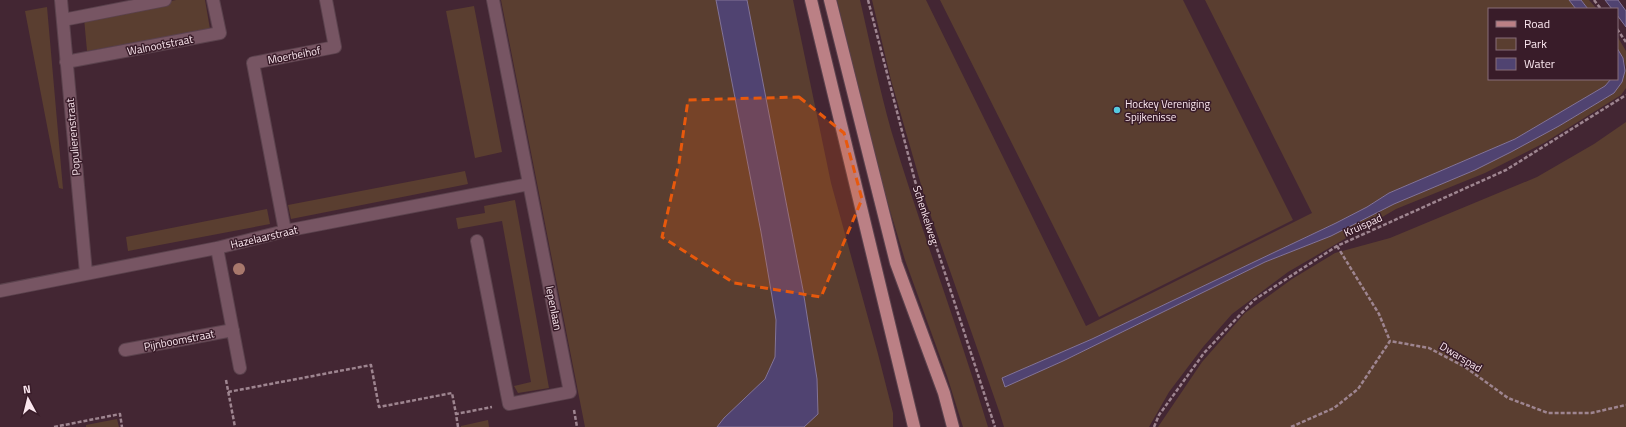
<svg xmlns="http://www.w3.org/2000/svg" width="1626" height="427" viewBox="0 0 1626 427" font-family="'Titillium Web',sans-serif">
	<rect width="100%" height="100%" fill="#432633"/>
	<!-- green -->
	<path fill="#5a3e30" d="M176,0H205L210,29L87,51L84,18Z
		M501,0H716L761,232L776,320L775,357L765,379L724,418L717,427H585Z
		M747,0H793L831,183L878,354L893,413V427H804L817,414V379L803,290Z
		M837,0H860C870,43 879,87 891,130C921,230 958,327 988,427H963L947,376L905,260L879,174Z
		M872,0H926L1086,326L1312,213L1205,0H1569L1576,9H1489V79H1611L1605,86L1515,139L1389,193L1367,207L1336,223L1092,339L1002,378L1006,386L1063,361L1265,262L1331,236L1394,204L1475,170L1511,152L1559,126L1614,93L1625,71L1626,67L1623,58L1617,48V36L1626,51V88L1621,95L1544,143L1485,173L1396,209L1288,272L1232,314L1203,347L1169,392L1149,427H1004L999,411L926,202L891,80Z
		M940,0H1183L1293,220L1099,317Z
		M1581,0H1589L1597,9H1588Z
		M474,6L502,152L475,158L446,11Z
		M47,7L63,189L59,188L25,11Z
		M1626,122V427H1158L1202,362L1245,313L1292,279L1335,253L1390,238L1537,177L1594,144Z
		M465,171L468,184L291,219L288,205Z
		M515,200L549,388L518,393L514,386L531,382L502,221L458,229L456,218L485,213L484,206Z
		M267,209L270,224L128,251L126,237Z
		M117,419L119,427H86V425Z
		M488,420L489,427H461V426Z"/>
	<!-- water -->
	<path fill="#504371" stroke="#837497" d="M716,0H747L803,290L817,379L818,414L804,427H717L724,418L765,379L775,357L776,320L761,232Z
		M1569,0H1581L1588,9H1576Z
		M1605,0H1618L1626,11V27L1617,15V9H1612Z
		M1617,48L1623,58L1625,71L1622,82L1614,93L1559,126L1511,152L1475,170L1394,204L1331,236L1265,262L1063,361L1005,387L1002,378L1092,339L1336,223L1367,207L1389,193L1515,139L1605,86L1611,79H1617Z"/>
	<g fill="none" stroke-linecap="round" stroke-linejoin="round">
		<defs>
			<path id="minor" d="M61,0L86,273
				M63,20L165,0
				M66,62L220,33L213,0
				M285,231L253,63L335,47L326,0
				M477,241L509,404L570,392L493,0
				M217,248L240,368
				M0,291L217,248L285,231L529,184
				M125,350L233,330"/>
			<path id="major" d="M811,0L914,427
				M830,0L896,263L944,393L953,427"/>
		</defs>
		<!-- minor casing -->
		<use href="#minor" stroke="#5b424d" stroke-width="14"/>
		<!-- major casing -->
		<use href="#major" stroke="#5b424d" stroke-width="14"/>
		<!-- path -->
		<path stroke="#9e8590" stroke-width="2.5" stroke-dasharray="4 2" stroke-linecap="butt" d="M868,0L915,181L995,427
			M1594,0L1601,9
			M1617,29L1626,42
			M1337,246L1379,314L1390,341
			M226,380L235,427
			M228,392L371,365L379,407L452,393L456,414
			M574,410L577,427
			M54,427L120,414L122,427
			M458,427L456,414L492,407
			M1154,427L1159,415L1204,353L1254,300L1337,246L1506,170L1626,95
			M1291,427L1334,408L1358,389L1390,341L1429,348L1465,367L1508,398L1548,413H1591L1626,405"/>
		<!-- minor -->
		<use href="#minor" stroke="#775563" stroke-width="12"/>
		<!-- major -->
		<use href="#major" stroke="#bb8085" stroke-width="12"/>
	</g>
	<!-- trees -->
	<circle fill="#a8786c" cx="239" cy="269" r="6"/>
	<!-- marked area -->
	<path fill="#e8590c" fill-opacity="0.2" stroke="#e8590c" stroke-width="3" stroke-dasharray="8 5" stroke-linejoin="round" d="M799,97L844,133L862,199L821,297L734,283L662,237L679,163L688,100Z"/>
	<!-- markers -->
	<circle fill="#55cae0" stroke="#391c29" stroke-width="1.5" cx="1117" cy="110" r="4"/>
	<g text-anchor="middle" stroke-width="3" stroke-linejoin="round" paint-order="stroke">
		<!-- street labels -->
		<g font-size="11" fill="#fbe7ef" stroke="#391c29">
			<text transform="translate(160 45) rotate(-11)" y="4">Walnootstraat</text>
			<text transform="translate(294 55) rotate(-11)" y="4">Moerbeihof</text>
			<text transform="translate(73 137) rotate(-95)" y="4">Populierenstraat</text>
			<text transform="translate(926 215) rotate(72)" y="4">Schenkelweg</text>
			<text transform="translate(1363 225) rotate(-24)" y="4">Kruispad</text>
			<text transform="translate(264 237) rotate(-13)" y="4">Hazelaarstraat</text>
			<text transform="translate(554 308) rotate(79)" y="4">Iepenlaan</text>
			<text transform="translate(179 340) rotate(-11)" y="4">Pijnboomstraat</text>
			<text transform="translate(1461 357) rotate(31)" y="4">Dwarspad</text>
		</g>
		<!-- poi labels -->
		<g font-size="11" fill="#fbe7ef" stroke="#391c29" text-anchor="start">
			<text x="1125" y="108">Hockey Vereniging<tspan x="1125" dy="13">Spijkenisse</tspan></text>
		</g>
	</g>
	<!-- legend -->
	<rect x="1488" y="8" width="130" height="72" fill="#391c29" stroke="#876d78"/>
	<rect x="1496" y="21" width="20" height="6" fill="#bb8085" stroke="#876d78"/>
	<text x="1524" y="28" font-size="12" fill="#fbe7ef">Road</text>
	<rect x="1496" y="38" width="20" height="12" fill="#5a3e30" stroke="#876d78"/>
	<text x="1524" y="48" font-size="12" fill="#fbe7ef">Park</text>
	<rect x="1496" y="58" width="20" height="12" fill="#504371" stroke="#876d78"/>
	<text x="1524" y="68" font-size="12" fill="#fbe7ef">Water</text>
	<!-- north arrow -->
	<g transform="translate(28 399) rotate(353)" stroke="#391c29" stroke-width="3" paint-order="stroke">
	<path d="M0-3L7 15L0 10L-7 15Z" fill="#fbe7ef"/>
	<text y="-6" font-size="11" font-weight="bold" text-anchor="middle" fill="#fbe7ef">N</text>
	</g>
</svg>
